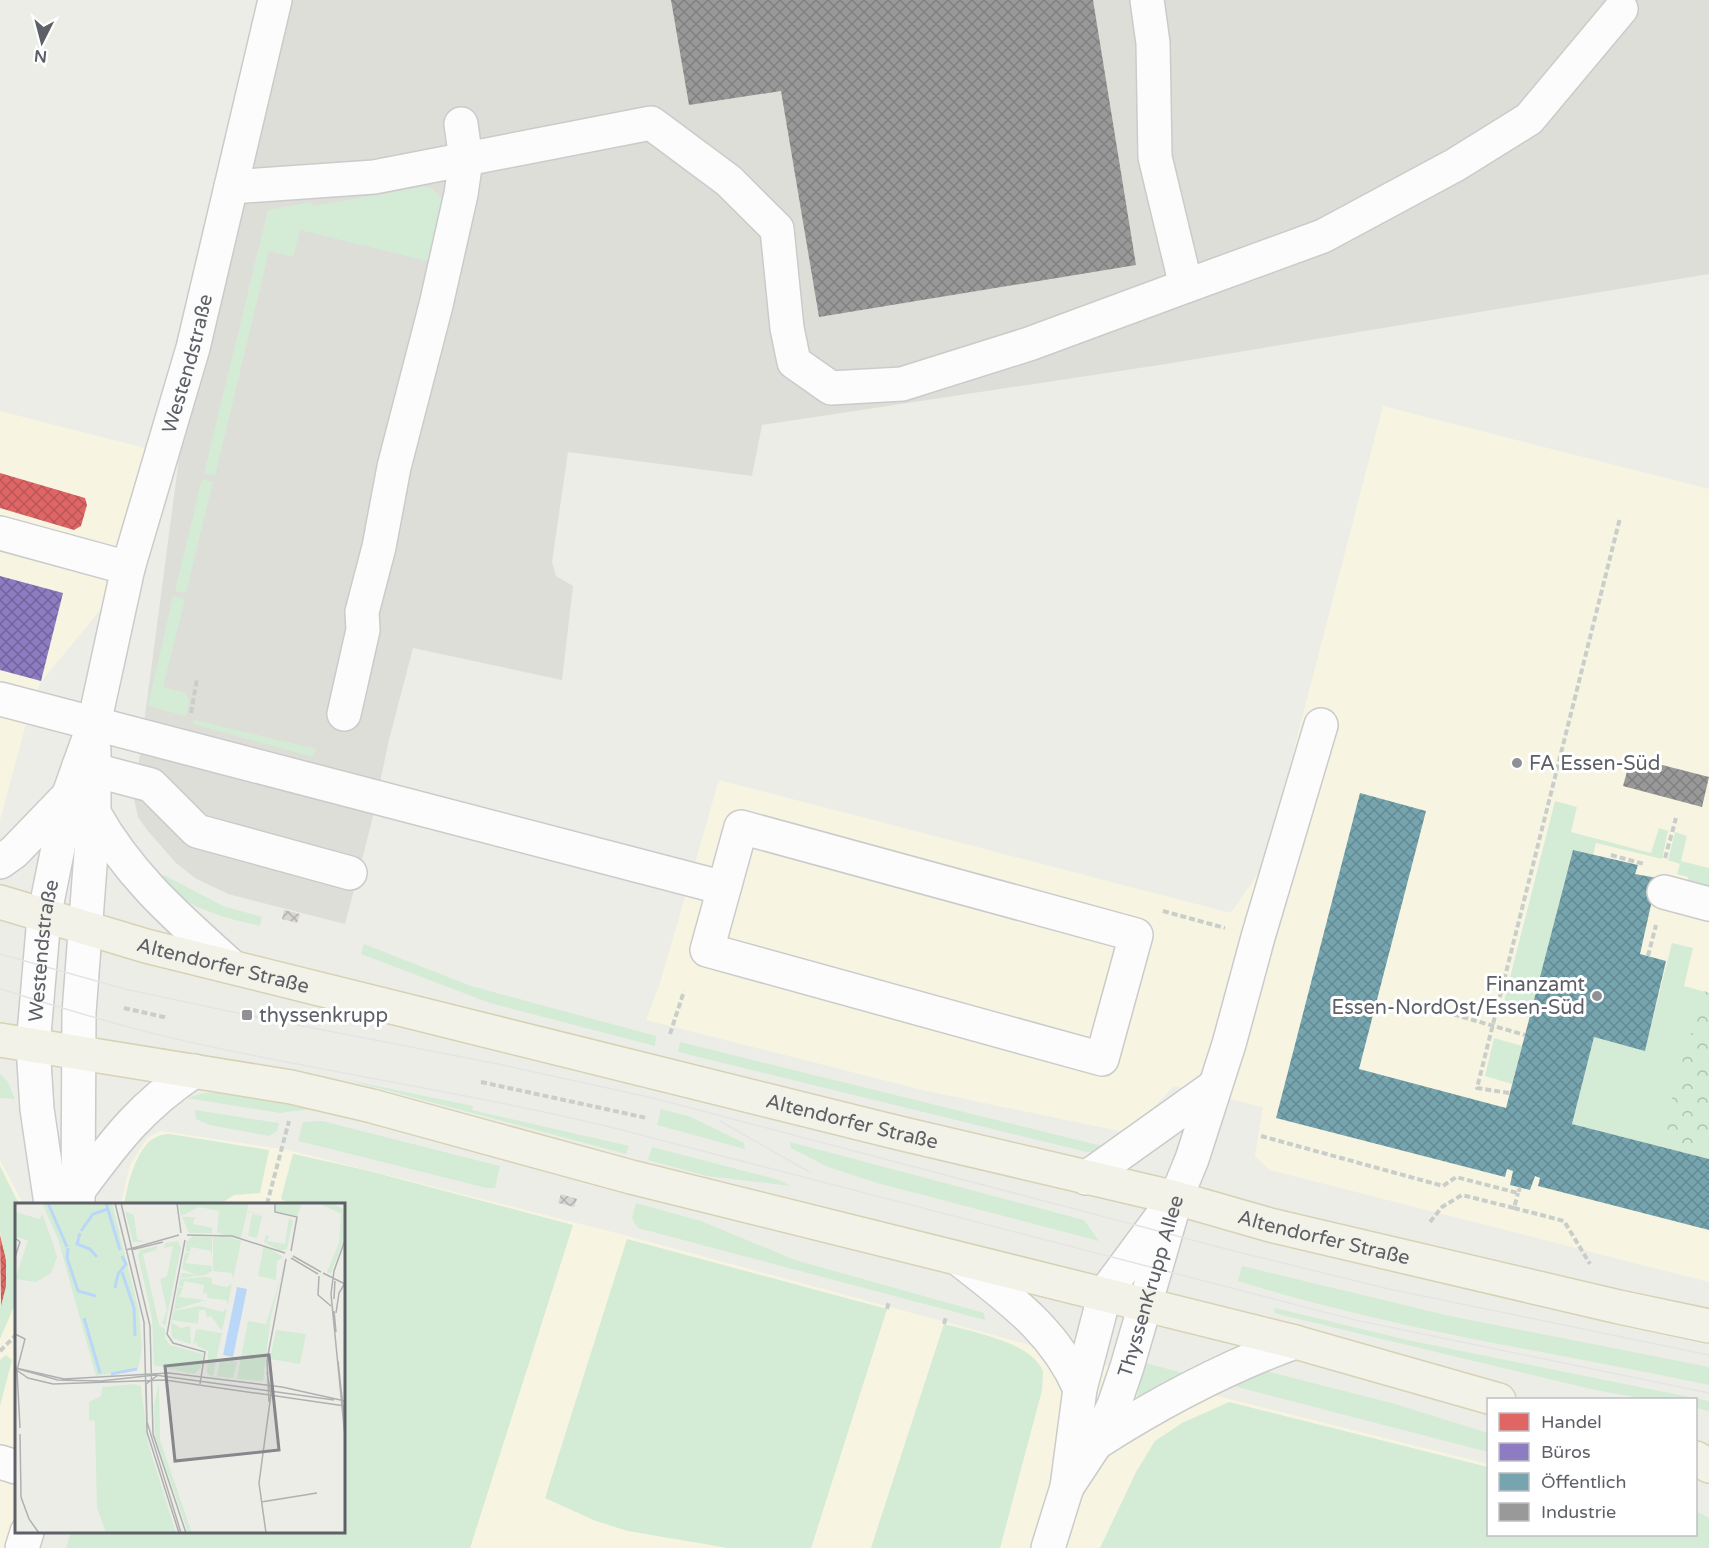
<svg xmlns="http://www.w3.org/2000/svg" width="1709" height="1548" viewBox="0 0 1709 1548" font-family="'Varela Round',sans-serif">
	<defs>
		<pattern id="forest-crowns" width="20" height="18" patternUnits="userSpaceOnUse" patternTransform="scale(1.5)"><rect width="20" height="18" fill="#d4ebd5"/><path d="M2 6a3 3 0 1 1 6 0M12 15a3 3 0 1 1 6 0" fill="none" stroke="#afc2b1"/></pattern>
		<pattern id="shops-cross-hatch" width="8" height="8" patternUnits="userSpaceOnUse" patternTransform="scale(1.5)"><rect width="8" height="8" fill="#e06666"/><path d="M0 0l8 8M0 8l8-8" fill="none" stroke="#b95758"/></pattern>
		<pattern id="offices-cross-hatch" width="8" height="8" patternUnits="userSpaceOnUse" patternTransform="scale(1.5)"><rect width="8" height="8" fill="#8e7cc3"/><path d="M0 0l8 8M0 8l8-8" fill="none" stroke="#72649a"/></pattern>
		<pattern id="public-cross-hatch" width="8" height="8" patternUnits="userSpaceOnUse" patternTransform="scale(1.5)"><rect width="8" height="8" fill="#76a5af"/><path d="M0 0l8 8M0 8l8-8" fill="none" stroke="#648a92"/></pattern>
		<pattern id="industry-cross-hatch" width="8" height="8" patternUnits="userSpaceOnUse" patternTransform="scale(1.5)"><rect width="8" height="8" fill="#999"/><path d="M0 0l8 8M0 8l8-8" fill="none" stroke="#808081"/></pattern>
		<pattern id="building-cross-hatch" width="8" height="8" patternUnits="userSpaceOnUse" patternTransform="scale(1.5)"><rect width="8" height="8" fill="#d7d6d3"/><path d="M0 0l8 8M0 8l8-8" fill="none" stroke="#b2b1af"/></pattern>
	</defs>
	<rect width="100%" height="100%" fill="#edede8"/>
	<!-- commercial -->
	<path fill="#f7f5e1" d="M1383,406L1709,489V1282L1270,1170L1255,1156L1263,1107L1174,1086L1129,1133L927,1091L646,1020L660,983L719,780L1231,913L1264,865Z
		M0,411L156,451L124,581L40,683L26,724L0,820Z
		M161,1131L288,1150L624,1235L1229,1399L1488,1464V1534L1525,1548H1000L1042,1390L1043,1372L1039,1365L1014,1345L944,1324L871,1548H811L887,1309L545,1498L596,1521L728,1548H470L573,1225L365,1170L293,1154L281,1198L291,1204H220L234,1195L260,1193L216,1141L169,1134L150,1140L145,1147L129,1181L124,1204H121L130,1165L147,1138Z
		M0,1160L23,1204H16L18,1548H0Z"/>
	<!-- industrial -->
	<path fill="#deded9" d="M273,0H1709V274L1166,364L762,425L752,476L568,452L552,562L556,576L573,586L562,680L413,648L389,740L371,825L345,924L228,894L195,878L176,863L147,830L138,817L134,799L197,322Z"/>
	<!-- grass -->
	<path fill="#d4ebd5" d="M422,187L432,188L443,200L431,262L300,230L293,257L269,251L215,476L204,473L268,210L312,202L313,206Z
		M202,479L213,482L186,593L175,591Z
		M173,596L185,599L163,687L186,693L189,701L186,716L148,706Z
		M194,720L316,749L314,756H310L193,724Z
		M1555,801L1577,807L1571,832L1651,853L1659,828L1668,831L1662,859L1596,843L1593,855L1573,850L1530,1017L1502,1009Z
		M1675,832L1687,836L1681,861L1709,868V890L1687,884L1688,877L1677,874L1680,864L1668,860Z
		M164,875L223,906L262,917L260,926C226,918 181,908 161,877Z
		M1672,943L1693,948L1684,986L1709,993V1159L1572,1124L1594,1037L1645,1050Z
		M364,944L471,986L656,1036L655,1046L490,1003L361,954Z
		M1494,1038L1522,1046L1512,1084L1485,1076Z
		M680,1042L1106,1147L1097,1152H1087L678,1052Z
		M0,1074L8,1082L15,1099L0,1098Z
		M348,1080L473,1106L472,1110L629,1146L626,1154Z
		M219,1092L311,1109L280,1113L187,1098L204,1093Z
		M661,1109L691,1117L744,1143L745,1149L657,1125Z
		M195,1110L279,1123L277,1131L269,1136L209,1125L196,1119Z
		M322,1121L500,1166L495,1188H486L298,1141L303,1122Z
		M169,1134L269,1150L260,1193L234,1195L220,1204H124C129,1181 138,1134 169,1134Z
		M790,1142L1084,1220L1099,1241L877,1183L828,1167L791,1148Z
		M652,1147L779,1180L791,1186L707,1176L648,1160Z
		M293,1154L365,1170L573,1225L470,1548H66L71,1532H344V1204H291L281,1199Z
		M0,1166L19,1204H16V1302L0,1339V1308L6,1260L0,1232Z
		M636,1203L701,1221L795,1260L984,1313L985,1320L638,1228L632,1218Z
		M627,1239L887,1309L811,1548H728L628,1531L596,1521L545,1498Z
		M1242,1266L1450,1316L1709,1367V1385C1552,1352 1391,1329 1238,1281Z
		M1275,1308L1407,1340L1709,1401V1411L1696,1408V1400L1646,1399L1595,1390L1286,1316L1274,1313Z
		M944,1324C970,1331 1034,1343 1043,1372L1042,1390L1000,1548H871Z
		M6,1355L12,1360L0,1406V1360Z
		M1145,1363L1191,1375L1136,1400Z
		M1266,1371L1395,1404L1488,1433V1452L1230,1385Z
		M1229,1402L1488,1467V1534H1696V1511L1709,1518V1548H1100L1136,1472L1155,1441L1182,1423Z"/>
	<!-- forest -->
	<path fill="url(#forest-crowns)" d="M1704,991L1709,993V1111L1703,1115L1708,1128L1704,1137L1698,1139L1695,1146L1684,1149L1669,1138L1666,1120L1671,1115L1668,1108L1674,1094L1680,1088L1679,1072L1684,1068L1682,1059L1689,1047L1687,1036L1692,1033L1695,1023L1693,1018L1702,1003Z"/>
	<!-- shops -->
	<path fill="url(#shops-cross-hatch)" d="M0,473L85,498L87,505L81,526L74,530L0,508Z
		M0,1235L6,1260V1286L1,1306Z"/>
	<!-- offices -->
	<path fill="url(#offices-cross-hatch)" d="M0,576L63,593L41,681L0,670Z"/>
	<!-- public -->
	<path fill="url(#public-cross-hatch)" d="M1360,793L1426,811L1359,1069L1506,1108L1573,850L1638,865L1635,874L1657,878L1640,954L1666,961L1645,1051L1594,1037L1572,1124L1709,1159V1230L1538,1186L1540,1178L1535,1176L1530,1190L1510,1185L1513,1171L1507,1169L1505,1177L1276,1118Z"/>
	<!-- industry -->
	<path fill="url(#industry-cross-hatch)" d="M671,0H1093L1136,265L819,317L781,91L689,105Z
		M1631,757L1709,777L1702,807L1623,786Z"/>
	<!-- building -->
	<path fill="url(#building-cross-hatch)" d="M284,910L300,914L297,923L282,919Z
		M561,1194L577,1199L574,1207L558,1203Z"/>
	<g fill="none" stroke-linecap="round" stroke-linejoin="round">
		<defs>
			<g id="minor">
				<path d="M1147,0L1153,43L1155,157L1186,286L1323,236L1455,165L1529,119L1621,9"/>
				<path d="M231,187L374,177L651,123L729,181L777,229L787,328L794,362L831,388L902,384L1029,344L1186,286"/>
				<path d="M0,533L128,568"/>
				<path d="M0,699L724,888"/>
				<path d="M344,714L363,630L362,612L379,547L394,467L436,305L461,194L466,160L461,124"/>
				<path d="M79,766L151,785L197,831L350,873"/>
				<path d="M94,813C129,876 177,917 230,965"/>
				<path d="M741,827L1136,935L1102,1059L707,950Z"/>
				<path d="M0,862L14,852L68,796"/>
				<path d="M1664,892L1709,904"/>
				<path d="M1086,1178L1215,1086"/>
				<path d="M81,1187C118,1137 142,1106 194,1071"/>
				<path id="s1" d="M51,1204L37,1109L33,1046L44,917L69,794L94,724L128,568L193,348L275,0"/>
				<path d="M78,1204L79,1013L94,813V750"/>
				<path d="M959,1259C1009,1299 1054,1329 1080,1389"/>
				<path d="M1096,1443C1160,1402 1224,1368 1295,1342"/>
				<path d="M0,1462L16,1467"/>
				<path id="s2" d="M1067,1487L1096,1443L1114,1405L1127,1367L1176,1198L1192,1159L1229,1044L1258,937L1321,725"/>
				<path d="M22,1548L27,1532"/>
				<path d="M1048,1548L1067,1487L1080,1389L1105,1293L1162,1216"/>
			</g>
			<g id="major">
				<path id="s3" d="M0,902L146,946L899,1133L1176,1198L1270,1225L1619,1307L1709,1326"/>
				<path d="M0,1040L291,1087L372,1106L631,1177L1295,1342L1499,1400"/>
				<path d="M1696,1458L1709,1466"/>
			</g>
		</defs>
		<!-- minor casing -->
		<use href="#minor" stroke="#cacbca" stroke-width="36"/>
		<!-- major casing -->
		<use href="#major" stroke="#d6d2b4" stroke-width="36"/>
		<!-- path -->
		<path stroke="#c9cecb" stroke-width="4" stroke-dasharray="6 3" stroke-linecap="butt" d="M191,713L197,679
			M1611,855L1644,864
			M1665,858L1676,818
			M1163,911L1225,928
			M1648,956L1656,925
			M124,1008L168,1018
			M1445,1012L1525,1035
			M670,1034L684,991
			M481,1082L647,1118
			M1509,1093L1477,1088L1620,518
			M1261,1136L1443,1186L1456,1177L1518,1193L1520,1188
			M267,1204L289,1121
			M1514,1208L1564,1221L1590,1264
			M1430,1222L1442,1207L1462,1195L1514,1208L1518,1193
			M887,1309L889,1301
			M944,1324L946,1317
			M0,1351L16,1335"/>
		<!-- minor -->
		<use href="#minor" stroke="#fcfcfc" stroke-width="33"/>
		<!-- major -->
		<use href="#major" stroke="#f3f2e8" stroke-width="33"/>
		<!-- tram -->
		<path stroke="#e4e4e4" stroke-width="1.5" d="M0,954L125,989L247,1015L498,1064L653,1098L1234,1251L1389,1289L1709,1355
			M0,989C63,1008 125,1028 189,1042C330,1073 473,1094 614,1128L1355,1320L1709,1393
			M720,1121L811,1173"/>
	</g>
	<!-- markers -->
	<g fill="#8f9194" stroke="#fff" stroke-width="2">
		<circle cx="1517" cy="763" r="6"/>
		<circle cx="1597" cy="996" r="6"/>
		<rect x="241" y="1009" width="12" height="12" rx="3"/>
	</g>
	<g text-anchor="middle" stroke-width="6" stroke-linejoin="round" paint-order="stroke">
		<!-- street labels -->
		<g font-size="20" fill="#5d6067" stroke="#fff">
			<text dy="7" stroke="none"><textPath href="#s1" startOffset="861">Westendstraße</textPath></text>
			<text dy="7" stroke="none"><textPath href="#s1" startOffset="255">Westendstraße</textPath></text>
			<text dy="7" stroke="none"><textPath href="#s3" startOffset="232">Altendorfer Straße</textPath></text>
			<text dy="7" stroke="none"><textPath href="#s3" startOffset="880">Altendorfer Straße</textPath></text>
			<text dy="7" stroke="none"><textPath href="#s3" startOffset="1366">Altendorfer Straße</textPath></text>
			<text dy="7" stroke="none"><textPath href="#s2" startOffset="219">ThyssenKrupp Allee</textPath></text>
		</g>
		<!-- poi labels -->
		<g font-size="20" fill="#5d6067" stroke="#fff" text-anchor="start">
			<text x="1529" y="770">FA Essen-Süd</text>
			<text x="1585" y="991" text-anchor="end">Finanzamt<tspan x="1585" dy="23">Essen-NordOst/Essen-Süd</tspan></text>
			<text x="259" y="1022">thyssenkrupp</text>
		</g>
	</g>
	<!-- overview -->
	<g transform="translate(15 1203)">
		<rect width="330" height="330" fill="#edede8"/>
		<path d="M164,0H234L232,8L253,12L232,9L226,35L202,30L204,8L184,4L166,13ZM261,0H287L282,13L261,9ZM304,0H317L330,7V33L316,71L312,69L324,40L326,11ZM110,8L119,12L122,36L131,39H118ZM237,11L247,13L242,35L233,33ZM167,14H180L178,21L197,25V30H174ZM274,15L278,18L272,46L265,48L249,39L251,32L254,33L252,38L270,41ZM178,33L197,34V56L196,48L176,44L175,49L171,48V39ZM211,33L226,38L218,77L217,70L198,68V34ZM163,38L166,45L150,123L147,120L152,107L145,76L152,73L158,43L149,45L150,40ZM249,42L268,54L262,58L261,77L243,73ZM142,43L141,47L128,51L144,122L150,126V135L155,142L188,151L186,164L179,171L139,162L137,115L123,52L125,47ZM170,50H175L170,60L197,63V68L190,72L165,75L167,70L181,72L167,66ZM267,70L256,113L248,178L222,176L233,118L251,121ZM188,74L197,75V81L212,84L217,80L213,102L211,97L192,95V90L188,91L189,82L169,78L168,84L164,83L165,76ZM163,84L168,85L164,94L191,97L159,107ZM185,103L208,109L212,105L207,128L196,113L192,115L190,107H184L183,121L157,117L158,108ZM156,119L166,125L175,123L176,141L157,135ZM181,126L207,130L198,173H202L205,156L222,159L218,175L196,173L192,170L193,148L182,143V139L178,142ZM144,179L145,237L177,330L172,327L140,234L139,202Z" fill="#d4ebd5"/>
		<path d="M0,9L25,16L27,11L37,37L42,54L36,70L21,79L0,76L13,38L0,33Z" fill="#d4ebd5"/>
		<path d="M27,0H97L124,109L127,145L123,166L81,173L43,36ZM261,127L291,131L285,161L255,156ZM119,181L126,183L133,240L161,330H91L82,305L80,221L79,217L74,218V199L86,193L87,184Z" fill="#d4ebd5"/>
		<path d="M222,84L232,86L218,154L208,152Z" fill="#bbd7f8"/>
		<path fill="none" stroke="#bbd7f8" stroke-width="3" d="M33,0L52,44M91,0L105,47M66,28L78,11L93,6M65,30L62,41L75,46L82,54M53,45L52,55L63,88L81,93M107,69L119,105L120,133M100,85L103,71L111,61L107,53M69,115L85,170M96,171L122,166"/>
		<path fill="none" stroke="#afb1b0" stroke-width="1.5" d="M100,0L129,119L132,229L164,330M106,0L135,123L138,231L171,330M162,0L166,30M260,0V9L282,14L276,48M172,32L217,33L270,50M0,35L5,39L0,54M170,37L152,131L158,140L190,149L185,181M330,37L319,68L316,91L330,234M111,47L164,32M116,47L148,39M278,53L306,69M276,55L303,71M308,70L330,81M304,73L303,92L316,103M319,96L320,78M319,108L321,129M321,110L324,90L330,80M0,131L10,136L2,167L5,225M323,158L330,222M0,165L43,177L86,178L140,172L319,197M1,165L49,176L154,170L267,184L330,198M0,166L13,175L38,181L150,177L330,203M143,172L131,181L132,219L166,330M254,199L252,157L271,56M5,231L6,294L14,316L24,330M246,299L302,290M251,330L244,280L256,191L252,169"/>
		<path fill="#85878b" fill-opacity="0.15" stroke="#85878b" stroke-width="3" d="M254,152L264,247L160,258L150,163Z"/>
		<rect width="330" height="330" fill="none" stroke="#5d6067" stroke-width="3"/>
	</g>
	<!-- legend -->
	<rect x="1487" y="1398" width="210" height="138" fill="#ffffff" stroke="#bebfc2" stroke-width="1.5"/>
	<rect x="1499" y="1413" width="30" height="18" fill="#e06666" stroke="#bebfc2" stroke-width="1.5"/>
	<text x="1541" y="1428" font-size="18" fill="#5d6067">Handel</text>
	<rect x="1499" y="1443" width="30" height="18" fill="#8e7cc3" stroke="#bebfc2" stroke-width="1.5"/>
	<text x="1541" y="1458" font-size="18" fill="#5d6067">Büros</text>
	<rect x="1499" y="1473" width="30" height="18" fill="#76a5af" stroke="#bebfc2" stroke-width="1.5"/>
	<text x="1541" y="1488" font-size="18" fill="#5d6067">Öffentlich</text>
	<rect x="1499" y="1503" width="30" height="18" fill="#999999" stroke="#bebfc2" stroke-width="1.5"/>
	<text x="1541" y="1518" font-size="18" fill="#5d6067">Industrie</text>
	<!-- north arrow -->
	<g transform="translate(42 42) rotate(186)" stroke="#ffffff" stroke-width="4.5" paint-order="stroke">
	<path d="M0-4.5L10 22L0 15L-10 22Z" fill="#5d6067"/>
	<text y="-9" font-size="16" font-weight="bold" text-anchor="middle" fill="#5d6067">N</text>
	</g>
</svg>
